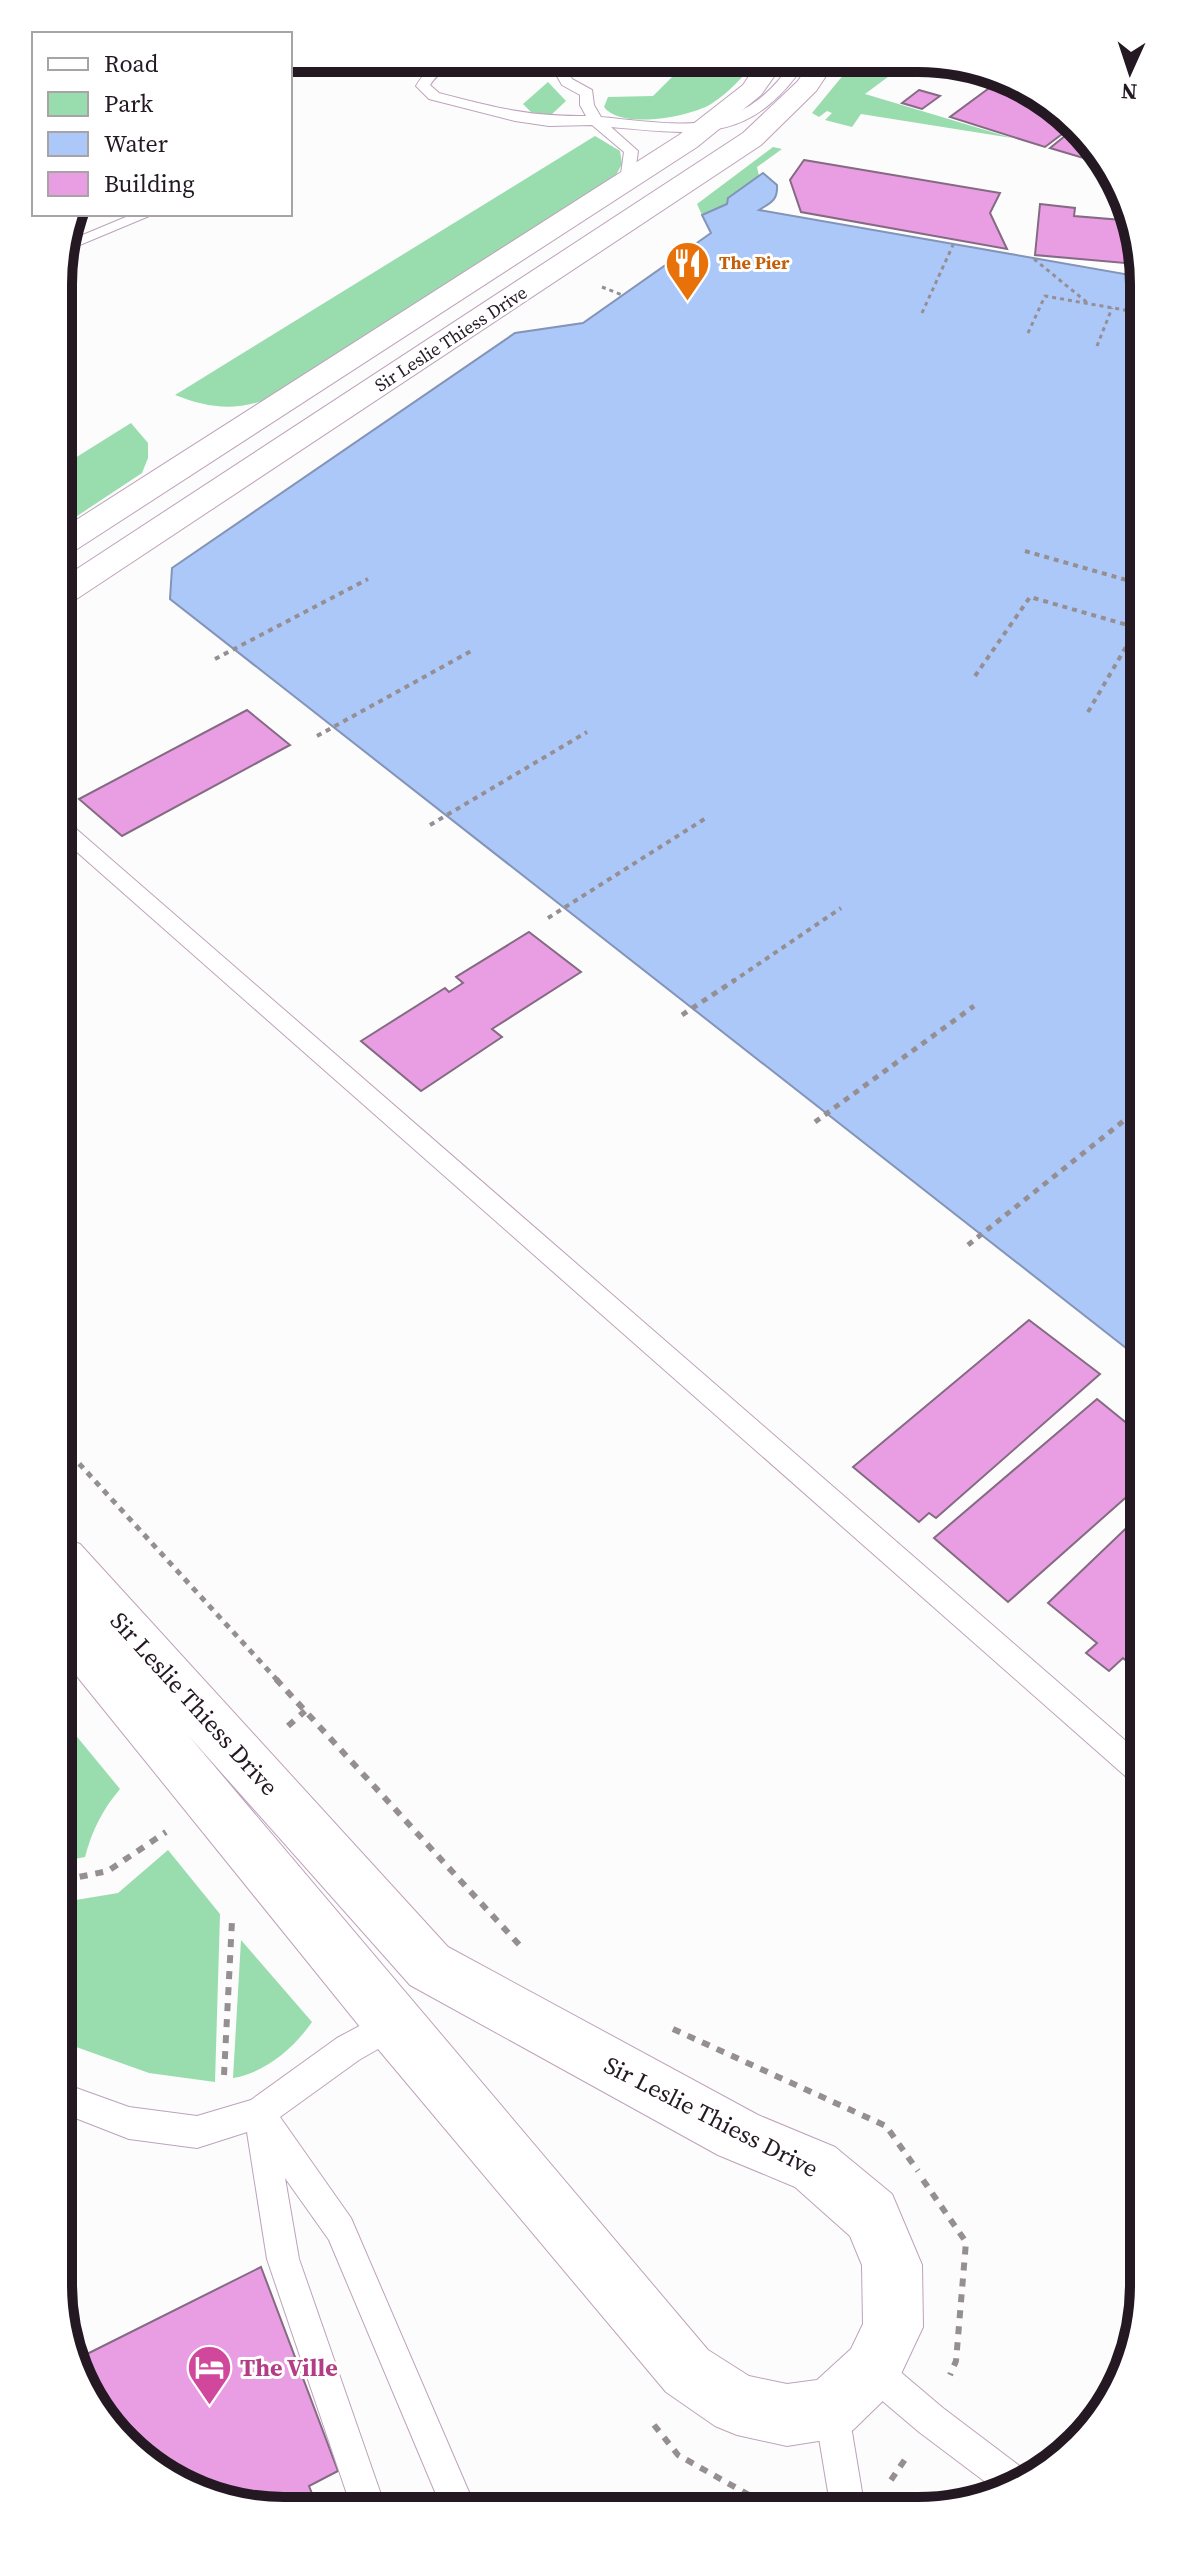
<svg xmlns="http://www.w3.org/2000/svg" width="1202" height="2569" viewBox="0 0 1202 2569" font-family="'Source Serif 4',serif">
	<rect width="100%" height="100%" fill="#fcfcfc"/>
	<!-- green -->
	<path fill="#99dcae" d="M688,61H757C743,76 729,93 711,104C690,117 621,130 604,107L608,97L653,96Z
		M854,62H908L865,94L1012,138L861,114L852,127L825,120L832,113L827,111L819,117L812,113Z
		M548,82L566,101L551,115L531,112L523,104Z
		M595,136L620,151L622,164L616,175L262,401C230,411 206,407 175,395Z
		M773,147L782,149L757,167L759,176L728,198L727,204L702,215L697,204Z
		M131,423L148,443V458L142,473L59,528V468Z
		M64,1721L120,1789C102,1810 92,1831 85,1857L64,1861Z
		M168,1850L220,1914L215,2082L149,2073L65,2043L64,1902L118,1893Z
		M241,1940L312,2022C294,2048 265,2073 233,2078Z"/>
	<!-- water -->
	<path fill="#acc8f8" stroke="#8394b8" stroke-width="2" d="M763,173L777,185C778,201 770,203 759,210L1136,276L1140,1359L170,599L172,568L515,333L583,323L711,233L702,215L727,204L728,198Z"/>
	<!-- building -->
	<path fill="#e99ee3" stroke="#846a82" stroke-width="2" d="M996,83L1011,86L1067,114L1074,125L1045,147L950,117Z
		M919,90L940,96L922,109L902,103Z
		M1076,127L1094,157L1090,160L1050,148Z
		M804,160L1000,193L990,213L1007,249L801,212L790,180Z
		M1040,204L1075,208L1074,216L1134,221L1136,264L1035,255Z
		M247,710L290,745L122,836L79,799Z
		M529,932L581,972L492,1029L502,1037L421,1091L361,1041L445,988L449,992L463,983L456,977Z
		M1029,1320L1100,1374L936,1518L929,1513L919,1522L853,1467Z
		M1097,1399L1140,1434L1141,1484L1008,1602L934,1538Z
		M1141,1514V1655L1131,1665L1123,1658L1109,1671L1086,1653L1097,1643L1048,1603Z
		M261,2267L338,2471L309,2486L317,2506L240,2507L135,2455L75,2360Z"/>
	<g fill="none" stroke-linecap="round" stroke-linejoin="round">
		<defs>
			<path id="lane" d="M457,59L530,66L573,60L567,70L572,79L592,90L594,105L601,117C683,125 741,139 793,61H807C752,144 700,135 611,127L638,151L634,181L627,185L620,181L624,152L592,125L549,126L515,121L429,99L416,86C427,68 436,61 457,59ZM466,67L530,74L554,71L562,85L580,95V105L586,116C529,117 493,107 439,93L430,85C440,70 448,68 466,67Z
				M133,214H154L63,252L66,242Z
				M60,819L67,821L1142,1755V1786L1132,1782L61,838Z
				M393,2008L404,2012L408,2023L404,2034L359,2060L280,2117L351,2218L475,2506H441L329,2240L285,2178L299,2259L385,2506H351L267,2259L247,2132L197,2148L129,2139L65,2114V2084L129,2107L197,2116L251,2100L337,2038Z
				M872,2353L884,2358L943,2408L1029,2473L1031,2479L1000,2493L919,2432L860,2382L855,2370L860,2358Z
				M831,2391L843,2396L848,2408L864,2504H830L814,2408L819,2396Z"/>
			<path id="street" d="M759,61H785L761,95L697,147L71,553L60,556L59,531L679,135L743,85Z
				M811,61H836L816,91L761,145L72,602L60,605V580L743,133L798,81Z
				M63,1538L80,1544L448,1947L758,2115L835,2147L892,2194L922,2265L923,2327L893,2391L853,2430L831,2439L787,2446L737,2435L715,2426L666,2392L373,2043L63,1659V1599L71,1602L63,1593ZM188,1735L410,1985L718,2155L795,2187L850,2236L862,2265L863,2324L851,2349L817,2380L787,2384L749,2376L708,2350Z"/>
		</defs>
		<!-- lane casing -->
		<use href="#lane" stroke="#bea2bb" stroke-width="2"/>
		<!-- street casing -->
		<use href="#street" stroke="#bea2bb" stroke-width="2"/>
		<!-- path-far3 -->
		<path stroke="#958f94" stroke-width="3" stroke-dasharray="4 4" stroke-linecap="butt" d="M1034,259L1089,304
			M602,287L622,295
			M922,313L953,245
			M1028,333L1045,296L1136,312
			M1097,346L1112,308"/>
		<!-- path-far2 -->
		<path stroke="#958f94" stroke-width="4" stroke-dasharray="5 5" stroke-linecap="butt" d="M1025,551L1137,583
			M215,659L368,579
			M975,676L1030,597L1138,628
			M1088,712L1137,628
			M317,736L473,650
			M430,825L587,732
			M548,918L706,818
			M732,982L841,908"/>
		<!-- path-far1 -->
		<path stroke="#958f94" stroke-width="5" stroke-dasharray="6 6" stroke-linecap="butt" d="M682,1015L735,980
			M815,1122L974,1006
			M968,1245L1126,1119
			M1129,1367L1140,1357
			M63,1446L278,1681"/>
		<!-- path -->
		<path stroke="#958f94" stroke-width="6" stroke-dasharray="8 8" stroke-linecap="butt" d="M276,1679L524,1950
			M288,1726L305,1711
			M64,1880L108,1871L166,1832
			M673,2029L886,2126L918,2171
			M224,2075L232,1921
			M923,2180L966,2242L956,2361L950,2375
			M654,2425L678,2455L756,2499L798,2503
			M891,2480L906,2458"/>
		<!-- lane -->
		<use href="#lane" fill="#fff" fill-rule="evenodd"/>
		<!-- street -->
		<use href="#street" fill="#fff" fill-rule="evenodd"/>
	</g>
	<!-- icons -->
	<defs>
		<symbol id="restaurant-pin" viewBox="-11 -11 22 30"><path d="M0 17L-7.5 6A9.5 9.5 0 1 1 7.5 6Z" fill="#e8710a" stroke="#fff"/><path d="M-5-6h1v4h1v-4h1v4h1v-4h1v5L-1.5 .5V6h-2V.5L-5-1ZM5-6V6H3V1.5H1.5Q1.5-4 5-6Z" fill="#fff"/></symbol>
		<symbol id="hotel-pin" viewBox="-11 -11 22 30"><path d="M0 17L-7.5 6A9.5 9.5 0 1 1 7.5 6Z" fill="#d1479c" stroke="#fff"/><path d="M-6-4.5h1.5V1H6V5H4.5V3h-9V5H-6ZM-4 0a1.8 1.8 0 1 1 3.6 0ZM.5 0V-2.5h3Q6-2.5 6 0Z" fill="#fff"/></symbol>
	</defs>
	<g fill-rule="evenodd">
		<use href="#restaurant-pin" x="662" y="238" width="51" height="69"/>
		<use href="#hotel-pin" x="184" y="2342" width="51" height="69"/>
	</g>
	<g text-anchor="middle" stroke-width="6" stroke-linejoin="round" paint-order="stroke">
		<!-- far-food labels -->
		<g font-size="18" font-weight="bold" fill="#c56008" stroke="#fff" text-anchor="start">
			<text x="719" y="269">The Pier</text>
		</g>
		<!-- far-street labels -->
		<g font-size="18" fill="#241923" stroke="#fff">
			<text transform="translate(451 339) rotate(-33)" y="6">Sir Leslie Thiess Drive</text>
		</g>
		<!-- near-street labels -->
		<g font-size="24" fill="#241923" stroke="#fff">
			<text transform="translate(194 1704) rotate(48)" y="8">Sir Leslie Thiess Drive</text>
			<text transform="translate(711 2117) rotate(27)" y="8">Sir Leslie Thiess Drive</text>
		</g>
		<!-- near-hotel labels -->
		<g font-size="24" font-weight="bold" fill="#b23c85" stroke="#fff" text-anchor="start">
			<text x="240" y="2376">The Ville</text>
		</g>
	</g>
	<!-- crop -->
	<path d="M0 0H1202V2569H0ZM284 72H918A212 212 0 0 1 1130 284V2285A212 212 0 0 1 918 2497H284A212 212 0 0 1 72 2285V284A212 212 0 0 1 284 72Z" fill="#fff" fill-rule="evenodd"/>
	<path fill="none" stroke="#241923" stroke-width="10" d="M284 72H918A212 212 0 0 1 1130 284V2285A212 212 0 0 1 918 2497H284A212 212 0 0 1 72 2285V284A212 212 0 0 1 284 72Z"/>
	<!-- legend -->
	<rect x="32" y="32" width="260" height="184" fill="#ffffff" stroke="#a7a3a7" stroke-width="2"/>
	<rect x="48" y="58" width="40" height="12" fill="#ffffff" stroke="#a7a3a7" stroke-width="2"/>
	<text x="104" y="72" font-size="24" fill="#241923">Road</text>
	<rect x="48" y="92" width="40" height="24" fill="#99dcae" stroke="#a7a3a7" stroke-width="2"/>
	<text x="104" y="112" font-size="24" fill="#241923">Park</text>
	<rect x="48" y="132" width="40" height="24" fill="#acc8f8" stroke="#a7a3a7" stroke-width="2"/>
	<text x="104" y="152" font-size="24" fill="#241923">Water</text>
	<rect x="48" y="172" width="40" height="24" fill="#e99ee3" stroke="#a7a3a7" stroke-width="2"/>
	<text x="104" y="192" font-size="24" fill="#241923">Building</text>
	<!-- north arrow -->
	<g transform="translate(1130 72) rotate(183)" stroke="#ffffff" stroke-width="6" paint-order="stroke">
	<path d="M0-6L14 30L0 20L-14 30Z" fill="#241923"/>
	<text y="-12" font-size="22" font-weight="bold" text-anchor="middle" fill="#241923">N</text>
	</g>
</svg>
